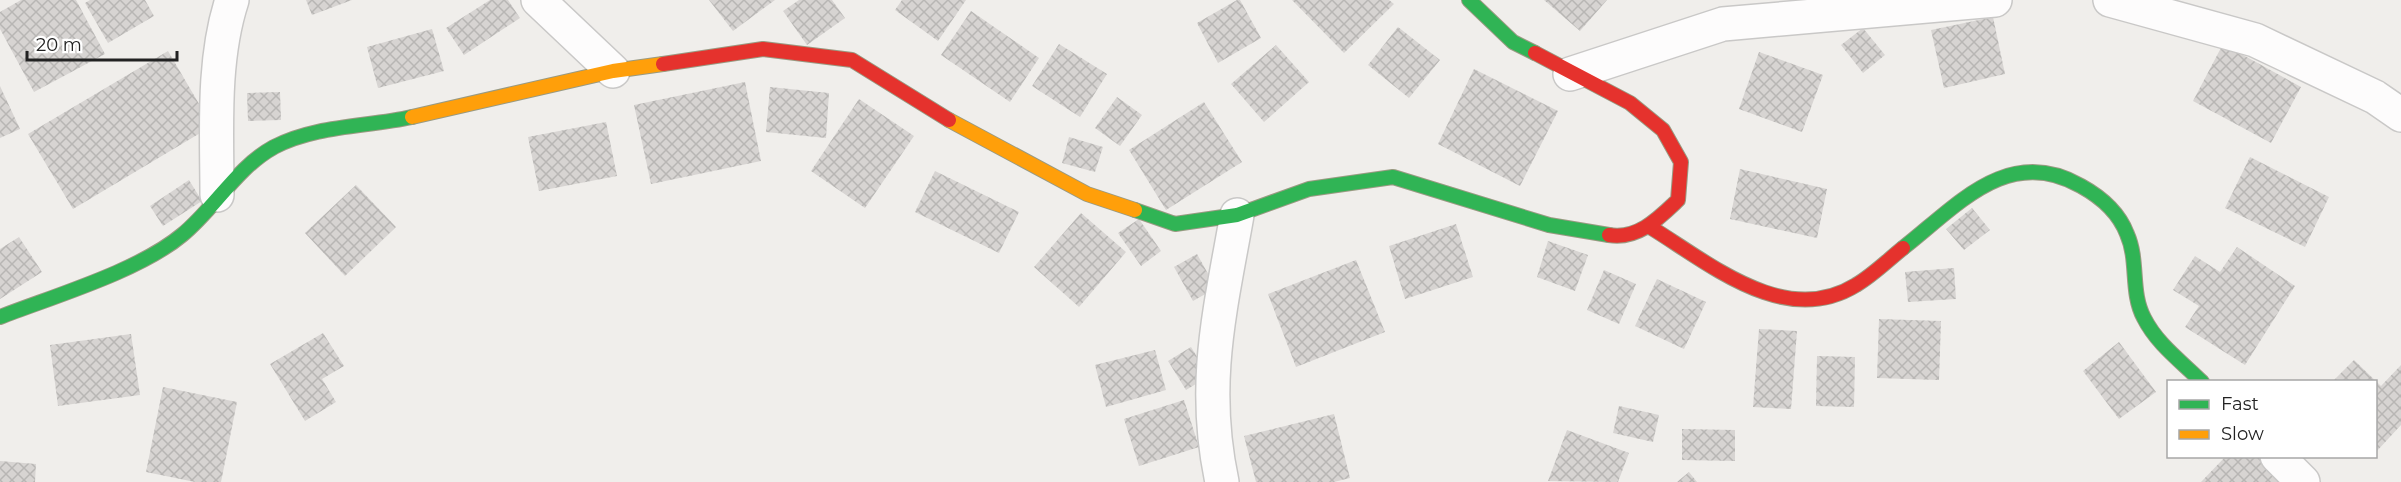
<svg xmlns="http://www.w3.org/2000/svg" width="2401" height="482" viewBox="0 0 2401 482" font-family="Montserrat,sans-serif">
	<defs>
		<pattern id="building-cross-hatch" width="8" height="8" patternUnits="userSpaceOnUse" patternTransform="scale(1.5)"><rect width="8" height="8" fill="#d7d4d2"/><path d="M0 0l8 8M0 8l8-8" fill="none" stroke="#b8b6b4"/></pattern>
	</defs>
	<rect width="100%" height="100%" fill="#f0eeeb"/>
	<!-- building -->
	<path fill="url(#building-cross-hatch)" d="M21,0H76L105,54L34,92L0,29V12Z
		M90,0H145L154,16L108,43L85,3Z
		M306,0H352L312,15Z
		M490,0H508L520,18L464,55L446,28Z
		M709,0H775L733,31Z
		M799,0H832L845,18L807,45L783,11Z
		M902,0H966L938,41L895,10Z
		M1237,0H1240L1261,38L1218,63L1197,23Z
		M1292,0H1389L1394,4L1344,53Z
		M1544,0H1607L1580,31Z
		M971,11L1039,58L1010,102L941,55Z
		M1993,17L2005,74L1944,88L1931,30Z
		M1398,27L1440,60L1409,98L1368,65Z
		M1863,28L1885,55L1863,73L1841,45Z
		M432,29L444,71L378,88L367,47Z
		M1059,44L1107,74L1080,117L1032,86Z
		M2223,44L2301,87L2271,143L2193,101Z
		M1276,45L1309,82L1264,122L1231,84Z
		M168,51L212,126L73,209L28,134Z
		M1759,52L1823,75L1802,132L1739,109Z
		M1474,69L1558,111L1520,186L1438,144Z
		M745,82L761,161L651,184L634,105Z
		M0,86L20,129L0,138Z
		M770,87L829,93L826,138L766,132Z
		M280,92L281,120L248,121L247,93Z
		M1117,97L1142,115L1120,146L1095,128Z
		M859,99L914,136L865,208L811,171Z
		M1204,102L1242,162L1166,210L1129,150Z
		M606,122L617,176L539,191L528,137Z
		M1069,137L1103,147L1095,172L1062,163Z
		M2250,157L2329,197L2305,247L2225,208Z
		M1740,169L1827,189L1817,238L1730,219Z
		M935,171L1019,212L999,253L915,212Z
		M189,180L202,201L163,226L150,206Z
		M356,185L396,227L345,276L305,233Z
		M1972,208L1990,230L1964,250L1946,229Z
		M1081,213L1126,252L1079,307L1034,267Z
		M1139,219L1161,251L1141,266L1118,233Z
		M1456,224L1473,277L1405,299L1389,246Z
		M19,237L42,272L0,299V249Z
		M1548,241L1588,255L1575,291L1537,277Z
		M2237,247L2295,286L2245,365L2185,327L2199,306L2173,290L2195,256L2220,272Z
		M1197,254L1216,288L1193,301L1174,267Z
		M1356,260L1385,332L1296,367L1268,294Z
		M1954,268L1956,299L1908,302L1905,272Z
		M1604,270L1636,284L1619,324L1587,310Z
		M1657,279L1706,302L1684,349L1635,326Z
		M1879,319L1941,321L1939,380L1877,378Z
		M1759,329L1797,331L1791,409L1753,407Z
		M323,333L344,366L322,379L336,402L305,421L270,364Z
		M131,334L140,395L58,406L50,345Z
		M2119,342L2156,392L2119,419L2083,371Z
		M1191,347L1209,376L1186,390L1168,361Z
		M1155,350L1166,390L1106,407L1095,365Z
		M1817,356L1855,357L1854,407L1816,406Z
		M2354,360L2381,386L2401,365V425L2376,452V382H2332Z
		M163,387L237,402L221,482H195L146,472Z
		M1184,400L1199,447L1139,466L1124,419Z
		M1619,406L1659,415L1653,442L1613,433Z
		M1334,414L1350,478L1334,482H1256L1244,436Z
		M1682,429L1735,430V461L1682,460Z
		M1567,430L1629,453L1618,482L1548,481Z
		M2226,456H2257L2284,482H2201Z
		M0,461L36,464L35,482H0Z
		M1689,472L1697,482H1677Z"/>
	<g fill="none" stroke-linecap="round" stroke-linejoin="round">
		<defs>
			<path id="street" d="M538,0L613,71
				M2110,0L2255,40L2375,97L2401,115
				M1570,74L1723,24L1995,0
				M217,195C217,132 212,61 232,0
				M2277,456L2303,482
				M1222,482C1201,384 1220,311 1237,215"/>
			<path id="fast" d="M1469,0L1513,42L1535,53
				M1135,210L1175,224L1237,215L1309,189L1393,177L1549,225L1609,235
				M1903,248C1957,206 2008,144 2081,186C2101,197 2119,213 2127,234C2139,261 2130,292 2144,318C2157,344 2182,362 2202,382
				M0,317C54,296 139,271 182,235C215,208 236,168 274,147C316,125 367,127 412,117"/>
			<path id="slow" d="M412,117L613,71L663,64
				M949,120L1087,194L1135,210"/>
			<path id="jam" d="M1535,53L1630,103L1663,130L1681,162L1678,200C1659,218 1638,240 1609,235
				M663,64L763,49L852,60L949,120
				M1650,227C1709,263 1785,329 1856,285C1873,275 1888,260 1903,248"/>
		</defs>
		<!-- street casing -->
		<use href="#street" stroke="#c9c8c7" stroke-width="36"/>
		<!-- fast casing -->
		<use href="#fast" stroke="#999a82" stroke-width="16"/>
		<!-- slow casing -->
		<use href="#slow" stroke="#999a82" stroke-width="16"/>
		<!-- jam casing -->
		<use href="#jam" stroke="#999a82" stroke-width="16"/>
		<!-- street -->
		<use href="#street" stroke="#fdfcfc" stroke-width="33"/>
		<!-- fast -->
		<use href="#fast" stroke="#30b455" stroke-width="14"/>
		<!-- slow -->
		<use href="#slow" stroke="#ff9f0a" stroke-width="14"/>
		<!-- jam -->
		<use href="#jam" stroke="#e5322d" stroke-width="14"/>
	</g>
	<!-- legend -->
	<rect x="2167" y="380" width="210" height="78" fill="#ffffff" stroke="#a7a7a7" stroke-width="1.5"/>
	<rect x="2179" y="400" width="30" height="9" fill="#30b455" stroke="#a7a7a7" stroke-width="1.5"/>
	<text x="2221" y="410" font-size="18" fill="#222222">Fast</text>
	<rect x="2179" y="430" width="30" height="9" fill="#ff9f0a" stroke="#a7a7a7" stroke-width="1.5"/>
	<text x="2221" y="440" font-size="18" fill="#222222">Slow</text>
	<!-- scale -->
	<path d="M27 51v9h150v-9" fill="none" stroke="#222222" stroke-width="3"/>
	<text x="36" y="51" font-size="18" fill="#222222" stroke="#ffffff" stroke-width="4.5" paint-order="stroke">20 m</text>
</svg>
